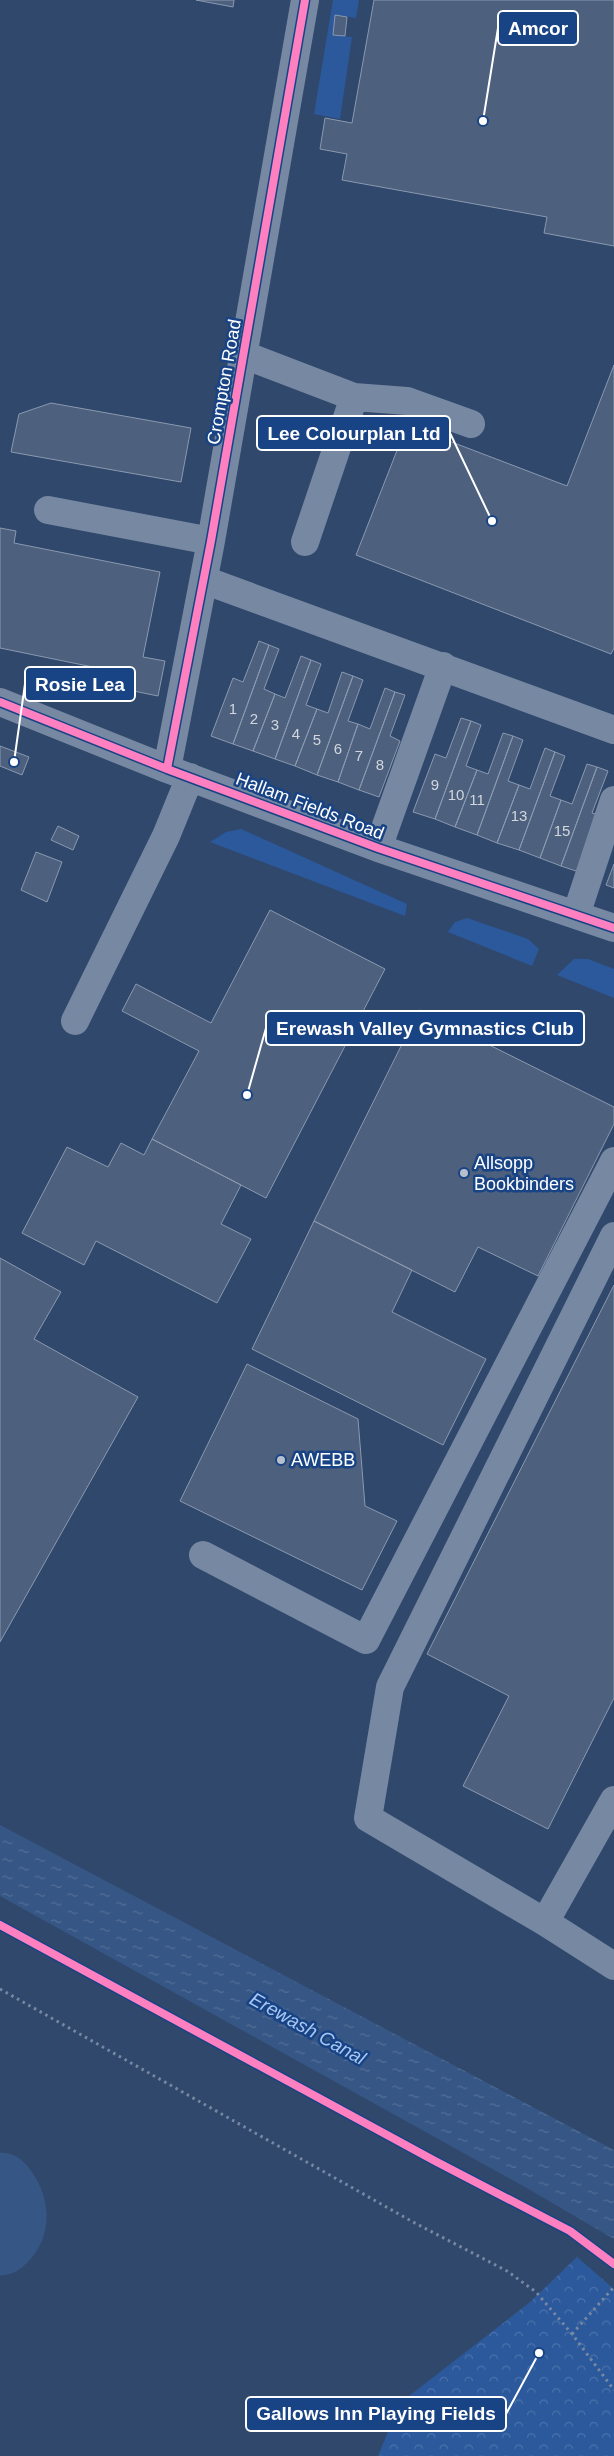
<svg xmlns="http://www.w3.org/2000/svg" width="614" height="2456" viewBox="0 0 614 2456" font-family="Helvetica,sans-serif">
	<defs>
		<pattern id="park-crowns" width="20" height="18" patternUnits="userSpaceOnUse" patternTransform="scale(1.25)"><rect width="20" height="18" fill="#2b599c"/><path d="M2 6a3 3 0 1 1 6 0M12 15a3 3 0 1 1 6 0" fill="none" stroke="#4b72ab"/></pattern>
		<pattern id="water-ripples" width="26" height="14" patternUnits="userSpaceOnUse" patternTransform="scale(1.25)"><rect width="26" height="14" fill="#365685"/><path d="M2 4q2-2 4 0t4 0M15 11q2-2 4 0t4 0" fill="none" stroke="#546f97"/></pattern>
	</defs>
	<rect width="100%" height="100%" fill="#30486c"/>
	<!-- grass -->
	<path fill="#2b599c" d="M333,0H359L356,18L335,15L333,35L352,37L340,119L314,114Z
		M241,829L407,904L405,916L210,842L226,832Z
		M467,918L528,939L539,949L532,966L448,932L455,922Z
		M574,959H588L614,969V998L557,975Z"/>
	<!-- park -->
	<path fill="url(#park-crowns)" d="M577,2257L614,2289V2456H378L400,2403L529,2303Z"/>
	<!-- water -->
	<path fill="url(#water-ripples)" d="M0,1825L614,2150V2239L525,2187L0,1896Z"/>
	<g fill="none" stroke-linecap="round" stroke-linejoin="round">
		<!-- river -->
		<path stroke="#365685" stroke-width="69" d="M0,2187C14,2204 18,2225 0,2241"/>
	</g>
	<!-- building -->
	<path fill="#4d607d" stroke="#8a99b0" d="M196,0H234L233,7Z
		M374,0H614V246L544,233L547,217L342,180L347,154L320,149L325,118L352,123Z
		M335,15L347,17L345,36L333,35Z
		M614,365V648L611,654L356,555L407,425L567,486Z
		M51,403L191,428L181,482L11,452L19,414Z
		M0,528L16,531L14,543L160,572L143,657L165,661L158,696L124,689L127,674L0,648Z
		M259,641L269,645L233,744L211,736L233,678L243,682Z
		M269,645L279,649L264,689L275,694L253,751L233,744Z
		M301,656L311,660L275,759L253,751L275,694L285,698Z
		M311,660L321,664L306,705L317,709L295,766L275,759Z
		M342,672L353,676L317,775L295,766L317,709L328,713Z
		M353,676L363,680L348,721L358,724L338,782L317,775Z
		M385,688L395,692L359,790L338,782L358,724L370,729Z
		M395,692L405,695L390,736L400,741L379,797L359,790Z
		M461,718L471,721L435,819L413,812L435,754L446,758Z
		M471,721L481,725L466,766L477,770L455,827L435,819Z
		M503,733L513,736L477,835L455,827L477,770L488,774Z
		M513,736L523,740L508,781L519,785L497,843L477,835Z
		M0,746L29,757L22,775L0,766Z
		M545,748L555,752L519,850L497,843L519,785L530,789Z
		M555,752L565,756L550,796L561,800L540,858L519,850Z
		M587,764L597,767L561,866L540,858L561,800L572,804Z
		M597,767L608,771L592,813L603,816L582,873L561,866Z
		M58,826L79,836L73,850L51,840Z
		M36,852L62,862L47,902L21,890Z
		M614,864V888L606,885Z
		M270,910L385,969L266,1198L152,1139L199,1051L122,1011L136,984L211,1023Z
		M419,1010L614,1107V1124L538,1276L478,1247L455,1292L314,1221Z
		M152,1139L241,1185L221,1224L251,1239L217,1303L96,1241L84,1265L22,1233L67,1147L108,1167L121,1143L144,1155Z
		M314,1221L412,1270L392,1312L486,1359L443,1445L252,1349Z
		M0,1258L61,1292L34,1339L138,1397L0,1642Z
		M614,1285V1698L548,1829L463,1786L509,1696L427,1654Z
		M247,1364L358,1419L365,1506L397,1521L362,1590L180,1501Z"/>
	<g fill="none" stroke-linecap="round" stroke-linejoin="round">
		<!-- path -->
		<path stroke="#7788a2" stroke-width="3" stroke-dasharray="2.5 4" stroke-linecap="butt" d="M0,1925L435,2161L570,2231L614,2264
			M0,1989L413,2222L507,2271L536,2292L572,2334L614,2390
			M572,2334L614,2287"/>
		<!-- minor -->
		<path stroke="#7788a2" stroke-width="28" d="M244,355L354,397L305,542
			M354,397L407,401L471,424
			M48,510L211,541
			M204,580L614,730
			M0,702L167,769L378,848L614,928
			M167,769L211,541L305,0
			M378,848L443,666
			M576,915L614,800
			M75,1021L166,836L190,777
			M614,1236L390,1687L368,1818L545,1922L614,1966
			M203,1555L366,1640L614,1161
			M545,1922L614,1800"/>
		<defs>
			<path id="cycleway" d="M0,702L167,769L378,848L614,928
				M167,769L211,541L305,0
				M0,1925L435,2161L570,2231L614,2264"/>
		</defs>
		<!-- cycleway casing -->
		<use href="#cycleway" stroke="#184385" stroke-width="11"/>
		<!-- cycleway -->
		<use href="#cycleway" stroke="#ff80c0" stroke-width="8"/>
	</g>
	<!-- markers -->
	<g fill="#b7bfcc" stroke="#184385" stroke-width="2">
		<circle cx="464" cy="1173" r="5"/>
		<circle cx="281" cy="1460" r="5"/>
	</g>
	<g text-anchor="middle" stroke-width="5" stroke-linejoin="round" paint-order="stroke">
		<!-- number labels -->
		<g font-size="15" fill="#d2d7de">
			<text x="233" y="714">1</text>
			<text x="254" y="724">2</text>
			<text x="275" y="730">3</text>
			<text x="296" y="739">4</text>
			<text x="317" y="745">5</text>
			<text x="338" y="754">6</text>
			<text x="359" y="761">7</text>
			<text x="380" y="770">8</text>
			<text x="435" y="790">9</text>
			<text x="456" y="800">10</text>
			<text x="477" y="805">11</text>
			<text x="519" y="821">13</text>
			<text x="562" y="836">15</text>
		</g>
		<!-- street labels -->
		<g font-size="18" fill="#fff" stroke="#184385">
			<text transform="translate(224 382) rotate(-80)" y="6">Crompton Road</text>
			<text transform="translate(310 806) rotate(21)" y="6">Hallam Fields Road</text>
		</g>
		<!-- poi labels -->
		<g font-size="18" fill="#fff" stroke="#184385" text-anchor="start">
			<text x="474" y="1169">Allsopp<tspan x="474" dy="21">Bookbinders</tspan></text>
			<text x="291" y="1466">AWEBB</text>
		</g>
		<!-- water labels -->
		<g font-size="19" font-style="italic" fill="#a8c8f4" stroke="#184385">
			<text transform="translate(308 2028) rotate(29)" y="7">Erewash Canal</text>
		</g>
	</g>
	<!-- callouts -->
	<path fill="none" stroke="#fff" stroke-width="2" d="M483 121L498 28M492 521L450 433M14 762L25 684M247 1095L266 1028M539 2353L506 2414"/>
	<g fill="#fff" stroke="#184385" stroke-width="2">
		<circle cx="483" cy="121" r="5"/>
		<circle cx="492" cy="521" r="5"/>
		<circle cx="14" cy="762" r="5"/>
		<circle cx="247" cy="1095" r="5"/>
		<circle cx="539" cy="2353" r="5"/>
	</g>
	<g fill="#184385" stroke="#fff" stroke-width="2">
		<rect x="498" y="11" width="80" height="34" rx="5"/>
		<rect x="257" y="416" width="193" height="34" rx="5"/>
		<rect x="25" y="667" width="110" height="34" rx="5"/>
		<rect x="266" y="1011" width="318" height="34" rx="5"/>
		<rect x="246" y="2397" width="260" height="34" rx="5"/>
	</g>
	<g font-size="19" text-anchor="middle" font-weight="bold" fill="#fff">
		<text x="538" y="35">Amcor</text>
		<text x="354" y="440">Lee Colourplan Ltd</text>
		<text x="80" y="691">Rosie Lea</text>
		<text x="425" y="1035">Erewash Valley Gymnastics Club</text>
		<text x="376" y="2420">Gallows Inn Playing Fields</text>
	</g>
</svg>
